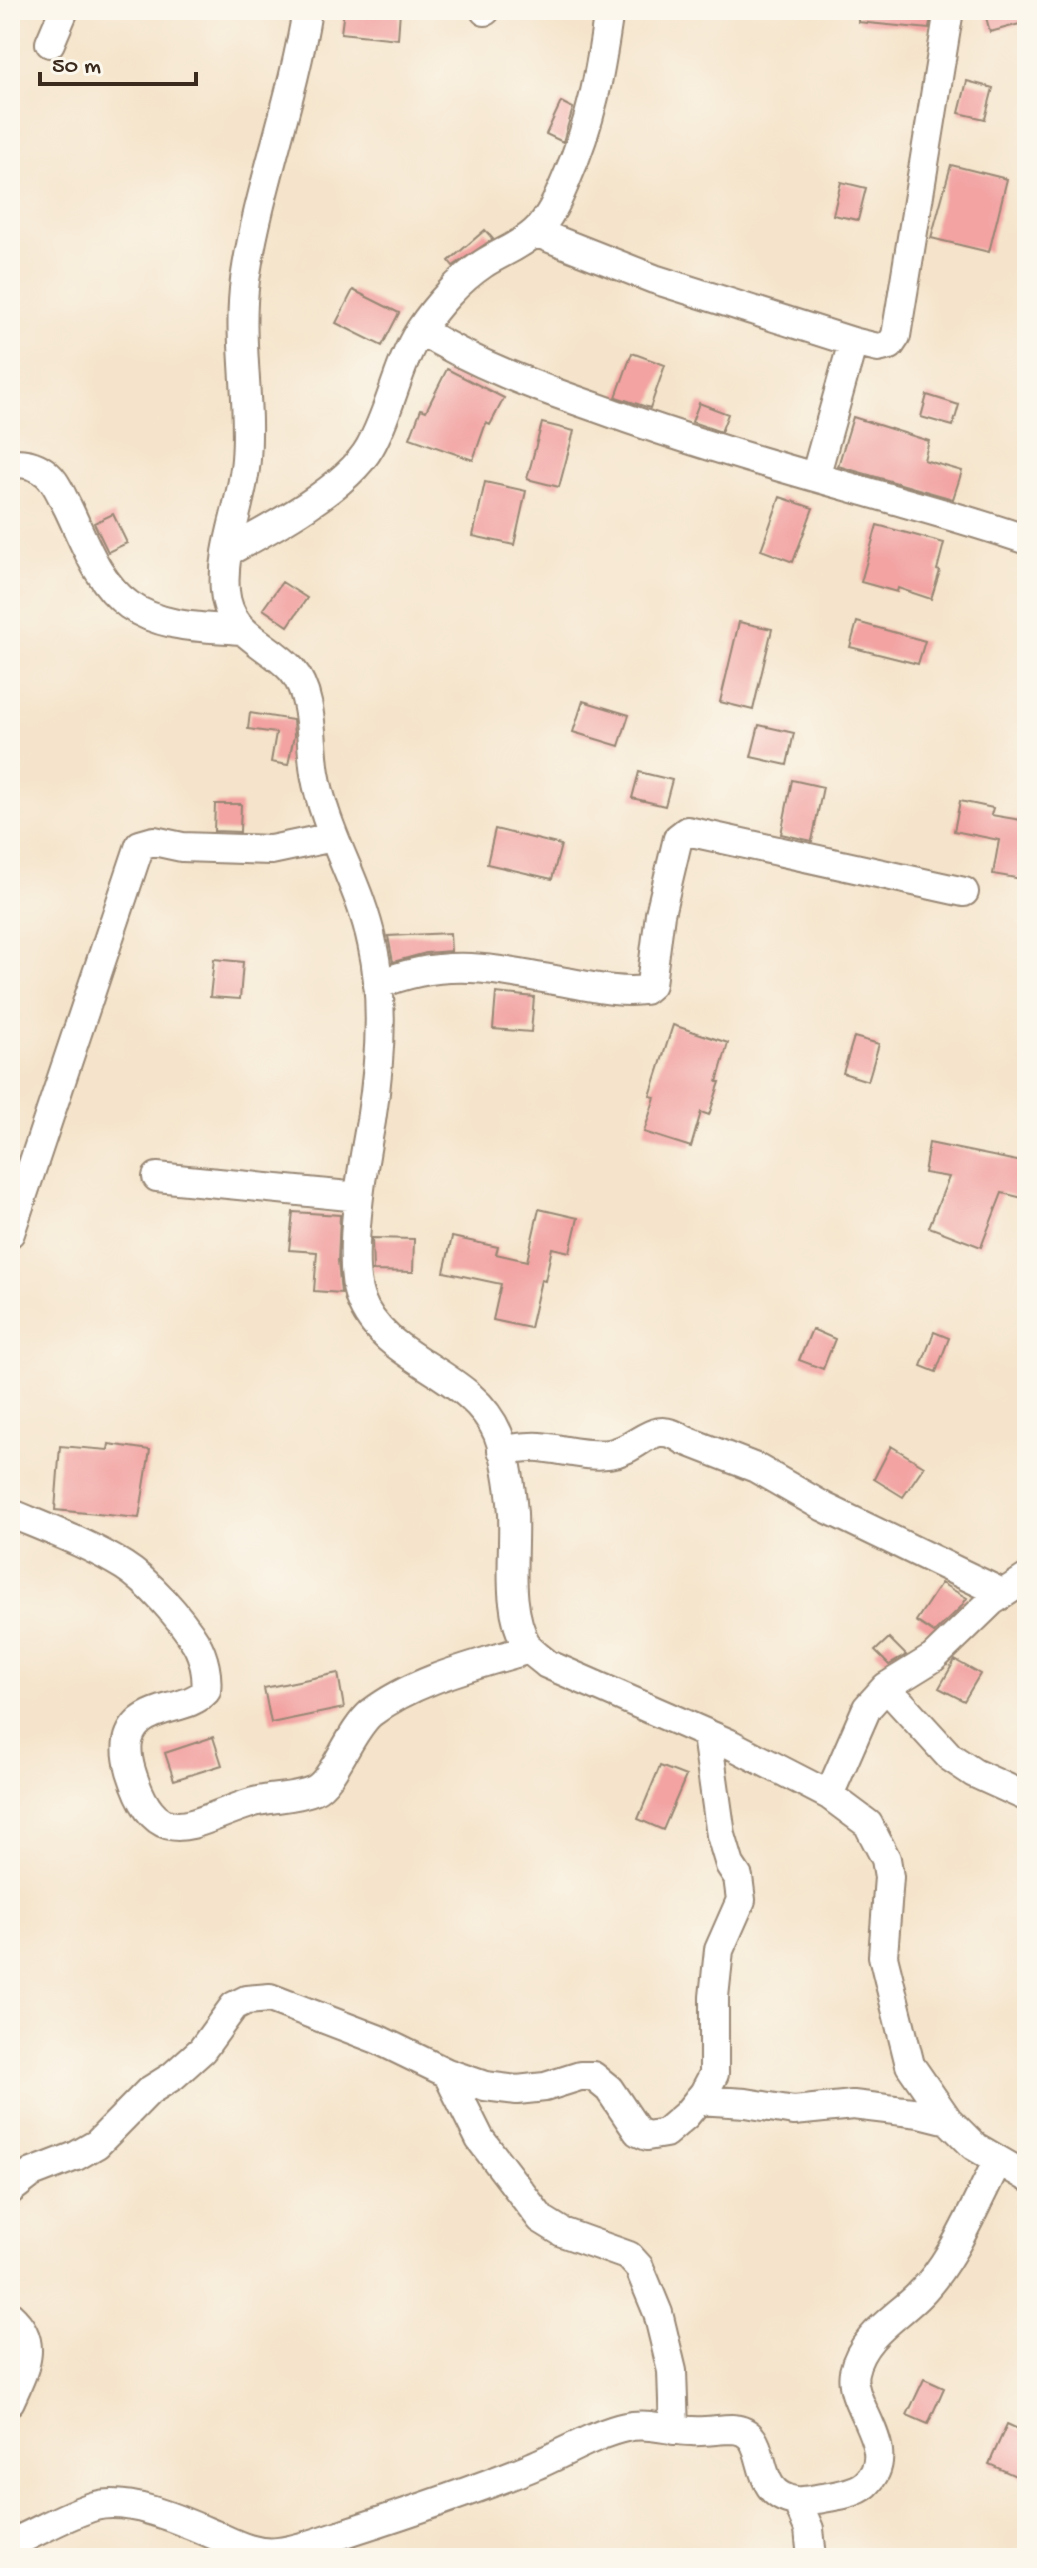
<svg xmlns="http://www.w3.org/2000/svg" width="1037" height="2568" viewBox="0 0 1037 2568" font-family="'Gochi Hand',sans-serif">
	<rect width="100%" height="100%" fill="#fbf7ec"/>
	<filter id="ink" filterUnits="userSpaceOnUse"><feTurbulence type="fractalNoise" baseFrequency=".0125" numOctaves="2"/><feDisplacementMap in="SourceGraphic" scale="16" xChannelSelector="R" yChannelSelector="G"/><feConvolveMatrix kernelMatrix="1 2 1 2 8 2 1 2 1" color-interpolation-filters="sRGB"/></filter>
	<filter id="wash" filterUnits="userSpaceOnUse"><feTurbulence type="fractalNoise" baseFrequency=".006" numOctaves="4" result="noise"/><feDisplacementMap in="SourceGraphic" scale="32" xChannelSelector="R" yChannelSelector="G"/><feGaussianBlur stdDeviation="1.8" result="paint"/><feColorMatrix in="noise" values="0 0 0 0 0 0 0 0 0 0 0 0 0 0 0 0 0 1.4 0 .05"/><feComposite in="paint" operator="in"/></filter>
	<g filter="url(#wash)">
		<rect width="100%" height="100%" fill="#f5e4cb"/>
		<g id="blocks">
			<!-- building -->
			<path fill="#f2a3a2" d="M344,10H400L398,39L341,33Z
				M858,10H932L929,29L858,22Z
				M984,10H1027V22L990,32Z
				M967,81L993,88L985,119L959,113Z
				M561,102L573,108L563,142L546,134Z
				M951,165L1007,179L989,252L931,238Z
				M841,182L866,188L858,220L833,215Z
				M485,230L493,239L453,266L449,261Z
				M353,290L399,313L382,346L336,323Z
				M632,353L665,365L650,408L616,397Z
				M447,369L504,398L490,425L486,423L473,460L410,438L421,409L426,411Z
				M927,395L959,405L953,426L921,417Z
				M699,403L728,414L721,432L692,422Z
				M853,417L929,441L924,460L962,471L953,499L838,466Z
				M542,423L574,431L559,487L527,479Z
				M485,482L526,491L514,545L473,536Z
				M780,497L813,508L793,562L761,550Z
				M113,514L127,543L108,552L94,523Z
				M877,525L944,543L937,570L940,571L931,599L898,588L897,592L861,582Z
				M282,582L307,598L288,626L263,609Z
				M739,622L772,629L753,710L720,702Z
				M857,622L925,641L918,664L850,647Z
				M583,701L629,715L619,746L573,732Z
				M250,713L293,720L294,736L288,765L271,762L276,733L248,729Z
				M759,725L794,733L787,765L751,757Z
				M639,772L672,780L665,806L632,798Z
				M792,780L823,787L812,841L781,834Z
				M960,801L993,808L991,815L1027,821V880L993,874L999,840L954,831Z
				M215,804H241L240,832L214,831Z
				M495,829L561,845L552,879L487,864Z
				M450,933L451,951L426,953L393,962L388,936Z
				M214,959L243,962L240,999L210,997Z
				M496,993L534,997L531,1032L493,1029Z
				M673,1025L728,1043L717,1082H720L709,1115L701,1112L691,1147L644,1132L655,1097L650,1096Z
				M854,1037L879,1044L868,1081L843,1073Z
				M929,1143L1027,1163V1199L1002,1193L981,1247L929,1227L949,1177L924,1173Z
				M539,1209L578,1218L570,1252L552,1248L545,1281L541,1280L530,1328L493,1320L501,1284L444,1272L452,1237L498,1247L496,1254L527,1261Z
				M293,1212L340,1215L338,1261L341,1293L314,1291L317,1252L289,1250Z
				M372,1238L414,1239L413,1272L373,1271Z
				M812,1329L835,1339L823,1369L799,1360Z
				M934,1332L949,1338L936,1372L921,1366Z
				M109,1444L150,1450L139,1518L55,1510L60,1446L108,1450Z
				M891,1446L924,1466L903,1497L874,1479Z
				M941,1583L967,1598L960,1608L934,1633L916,1621Z
				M889,1638L906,1655L889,1665L875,1651Z
				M955,1660L980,1674L964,1701L939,1688Z
				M338,1673L344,1708L271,1723L264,1688Z
				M213,1737L222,1765L174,1780L165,1753Z
				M660,1766L686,1776L663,1830L638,1819Z
				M924,2379L944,2388L928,2424L907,2415Z
				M1007,2424L1027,2433V2481L989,2464Z"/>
		</g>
	</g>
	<g filter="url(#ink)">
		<use href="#blocks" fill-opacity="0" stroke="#988774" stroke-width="2"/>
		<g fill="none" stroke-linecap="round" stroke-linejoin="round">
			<defs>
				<path id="minor" d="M307,10C293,101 258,190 245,280C237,340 251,400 246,459C243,503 221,547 225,591C229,636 267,642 292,670C314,695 310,743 315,773C325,833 360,884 372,943C385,1000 380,1064 371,1121C363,1164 346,1258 360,1298C384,1363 471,1370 498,1434C507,1458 511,1488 513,1513C515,1555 505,1607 527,1646C532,1653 540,1658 547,1664L728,1743L829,1795L868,1824L886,1859L889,1877L883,1956L910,2065L948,2120L974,2146L1027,2177
					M485,11L486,10
					M50,43L64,10
					M535,232L654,279L853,342L878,348L890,345L896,336L949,10
					M420,330C474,364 537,387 598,408C685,440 775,466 864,491C919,507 973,521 1027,540
					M10,463C20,463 30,463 40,469C55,477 60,493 68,508C84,541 98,583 129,605C161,628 204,627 241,630
					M815,477L853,342
					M229,551C270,529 347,488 370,447C391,410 397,366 420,330C436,306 459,280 483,264C500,253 520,246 535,232C550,218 558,199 566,180C592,121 600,74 609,10
					M378,985C450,954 503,972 577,984C599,988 622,993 644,990L651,984L660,914L678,838L687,831L964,892
					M157,1177L359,1197
					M10,1233L140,845L154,841L182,847L271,850L333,837
					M502,1450C514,1449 527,1446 540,1447C562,1449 587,1457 609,1454C641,1450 651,1417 684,1440L756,1468L824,1507L1002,1593
					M10,1513C48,1529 89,1544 124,1566C148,1581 181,1618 196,1643C204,1657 208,1676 206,1691C189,1709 159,1705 140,1721C124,1735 126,1753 131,1771C158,1858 193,1820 254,1802C273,1797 296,1798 314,1790C334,1781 349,1732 371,1713C415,1679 477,1665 529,1649
					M886,1687L950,1757L974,1773L1027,1797
					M829,1795L867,1708L886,1687L933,1658L992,1601L1027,1578
					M447,2073L480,2139L541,2219L562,2232L629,2256L639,2267L658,2313L672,2371L674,2430
					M698,2100L746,2103L794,2111L853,2105L920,2113L948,2120
					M10,2190L32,2173L76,2156L97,2144L149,2091L173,2076L202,2050L234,2006L246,2000L270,1998L377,2039L447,2073L485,2086L517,2090L545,2087L580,2076H593L609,2089L638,2132L647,2136L665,2133L686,2115L704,2093L714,2074V1997L719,1950L741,1900L738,1877L730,1865L721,1835L707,1735
					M10,2316C40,2343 24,2369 10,2401
					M797,2501L809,2529L812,2558
					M10,2544C38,2532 65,2515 95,2506C130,2497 182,2521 215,2535C235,2544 255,2555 278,2552C304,2549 329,2538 354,2530C413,2511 472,2491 529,2468C559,2456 596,2433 626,2427C648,2422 671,2431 692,2431C705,2432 719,2429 732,2429C775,2431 746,2494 796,2501C804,2502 815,2499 823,2498C836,2496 856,2493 866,2484C902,2450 847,2405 854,2372C861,2338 894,2319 917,2297C954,2261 974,2206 998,2161"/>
			</defs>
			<!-- minor casing -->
			<use href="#minor" stroke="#988774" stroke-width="32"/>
			<!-- minor -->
			<use href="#minor" stroke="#fff" stroke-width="28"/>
		</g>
	</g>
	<!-- margin -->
	<rect width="1037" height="2568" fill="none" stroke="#fbf7ec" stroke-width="40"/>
	<!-- scale -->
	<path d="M40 72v12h156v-12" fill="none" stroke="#3b2a1e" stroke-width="4"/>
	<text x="52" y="72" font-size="24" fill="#3b2a1e" stroke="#fbf7ec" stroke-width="6" paint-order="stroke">50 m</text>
</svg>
